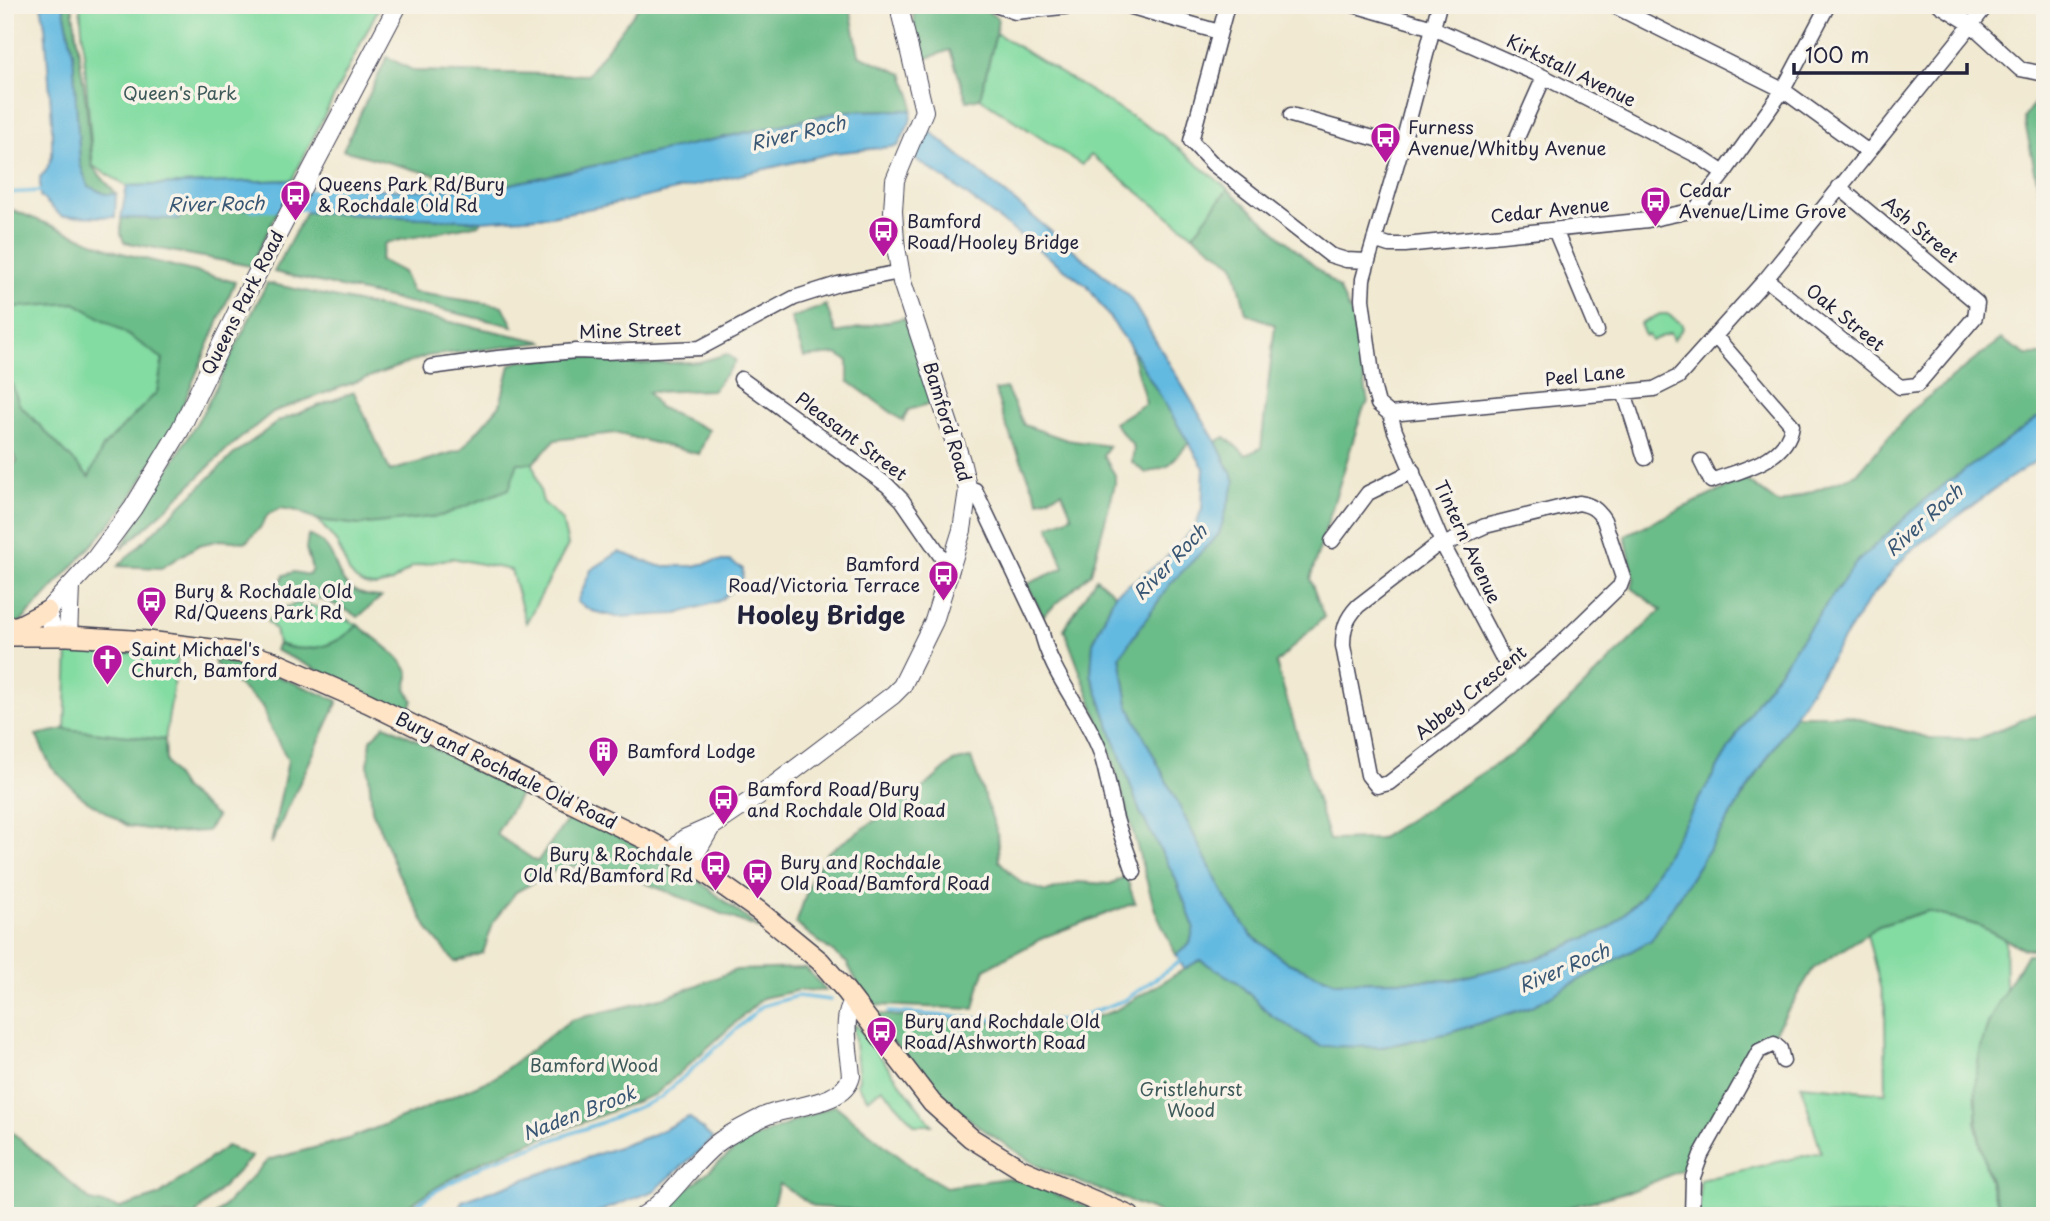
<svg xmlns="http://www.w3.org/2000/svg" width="2050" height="1221" viewBox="0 0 2050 1221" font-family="'Playpen Sans',sans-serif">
	<rect width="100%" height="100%" fill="#f7f3e8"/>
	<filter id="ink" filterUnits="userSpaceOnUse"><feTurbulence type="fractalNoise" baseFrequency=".0143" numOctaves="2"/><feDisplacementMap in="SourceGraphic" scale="14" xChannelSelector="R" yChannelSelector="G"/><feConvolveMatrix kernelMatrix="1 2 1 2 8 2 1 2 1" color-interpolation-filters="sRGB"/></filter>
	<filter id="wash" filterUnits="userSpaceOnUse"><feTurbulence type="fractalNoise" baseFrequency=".00686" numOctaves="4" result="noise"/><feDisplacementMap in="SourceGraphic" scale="28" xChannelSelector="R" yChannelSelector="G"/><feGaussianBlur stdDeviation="1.57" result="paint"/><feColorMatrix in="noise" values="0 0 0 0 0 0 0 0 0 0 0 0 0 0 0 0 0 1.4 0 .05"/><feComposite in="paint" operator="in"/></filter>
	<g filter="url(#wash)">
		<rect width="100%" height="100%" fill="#f1e9d1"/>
		<!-- green -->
		<path fill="#83dca2" stroke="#527f6e" stroke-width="2" d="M80,5H380L292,180L127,186L93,166Z
			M996,33L1163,136L1228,189L1193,235L1091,155L1082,165L980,98Z
			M5,301L16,307L75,303L116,327L163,358L157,392L103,447L89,478L19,404L5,365Z
			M1660,314H1667L1681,323L1683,328L1673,340L1670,333L1651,341L1648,335L1645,336L1640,324Z
			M518,463H533L543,502L562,520L568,545L526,623L511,570L452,558L412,567L392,582L376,586L365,585L356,580L349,572L337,543L318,520L359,525Z
			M297,604C319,604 338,616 358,625C335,647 309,655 278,644L275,629L267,621L280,609Z
			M68,649L178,656L165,740L65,729Z
			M1927,911L1980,926L2005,939L2006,993L1989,1021L1976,1073V1126L1990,1184L2003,1216H1700V1180L1821,1152L1801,1085L1886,1093L1885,1007L1867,934L1879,926Z
			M853,1025L857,1026L932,1125H915L882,1088L868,1099L857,1084L859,1079Z"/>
		<!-- forest -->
		<path fill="#6abc88" stroke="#466f62" stroke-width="2" d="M63,5H72L86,101L92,166L116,194H105L88,186L80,164L73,53Z
			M640,5H847L851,13L859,55L903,74L912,98V110L844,111L493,188L416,170L343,150L387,57L414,71L587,75Z
			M912,5H976L998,18L996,33L980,98L967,101L950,50L919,61Z
			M2045,88V199L2041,200L2024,118Z
			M1228,189L1339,288L1353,318L1368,402L1362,412L1310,579L1324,617L1276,663L1329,840L1379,839L1521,748L1661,610L1632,588L1634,578L1625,535L1745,479L1779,504L1857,474L1913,409L2001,339L2026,355H2045V413L1930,495L1856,563L1756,703L1641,897L1610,928L1538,958L1453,980L1336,982L1288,963L1252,936L1226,899L1128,705L1120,656L1171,583L1219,534L1235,481L1216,442L1225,437L1246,455L1261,448L1275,325L1246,313L1234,264L1193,235Z
			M5,207L118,252L235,282L175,424L129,501L95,542L21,622H5V475L17,461L5,440V365L19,404L89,477L103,447L157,392L163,359L116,327L75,303L16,307L5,301Z
			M192,207L278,210L251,266L124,242L121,234V218L178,219Z
			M306,212L482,221L479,224L385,243L380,260L403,272L412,292L503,306L513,326L274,272Z
			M267,283L545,342L427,356L273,412L226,450L166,509L121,549L206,407Z
			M826,305L836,333L904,318L935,402L908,410L903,421L848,381V361L837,354L804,357L791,318Z
			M1130,346L1189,443L1168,466L1146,473L1132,462L1134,447L1114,423L1146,403Z
			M727,354L736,361L713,390L648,392L658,407L709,430L699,454L615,433L555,440L533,463H518L509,489L441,516L359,525L318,520L297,511L281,508L268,514L260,528L246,542L220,540L199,545L161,568L118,566L233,455L279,421L354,392L390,471L461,450L500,405L510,365L520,361L582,356L635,364L699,362Z
			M1006,388L1024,425L1067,440L1109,446L1103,455L1115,475V484L1091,573L1043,616L1027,584L1064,568L1049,526L1072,516L1062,492L1039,501L1005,423L995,390Z
			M308,535C350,549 321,594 381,597L358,617C332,601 305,591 274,593L284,575L294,572L309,575L312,569L306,549Z
			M1096,578L1115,594L1093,643L1091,674L1140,812L1175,877L1194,927L1190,944L1176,955L1155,910L1110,751L1064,629Z
			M358,625C370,635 409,661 409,677C409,677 406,687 406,688L413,701L407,712L275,650L278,644C309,655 335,647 358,625Z
			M215,660C259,666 297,684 338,701L271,844L288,760L267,722L264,708L215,664Z
			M2045,710V949H2024L1980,926L1927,911L1879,926L1813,969L1774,1033L1754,1044L1686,1168L1637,1189L1537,1216H1168L1038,1166L988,1133L948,1103L865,1012L913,1018L1069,1026L1114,1011L1200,960L1237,982L1271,1015L1382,1047L1449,1033L1532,1006L1651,940L1795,715H1845L1930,738L1978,739Z
			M385,725L523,790L496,834L537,862L571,815L628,841L694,877L760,929L623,874L565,865L516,892L494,921L483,953L455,962L429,931L398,873L372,810L368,764L371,740Z
			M65,729L165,740L166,762L183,789L217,817L207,831L172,833L128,826L83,798L51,767L36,735Z
			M971,758L997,832L999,861L1020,882L1046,892L1077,882L1110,884L1126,876L1135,903L1047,936L985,969L980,983L974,1009L874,1005L864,995L847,963L796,924L811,879L827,853L927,785L953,762Z
			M2027,954H2045V1216H2003C1978,1155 1963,1084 1990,1020C1999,998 2015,976 2027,954Z
			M806,968L826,991L800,990L763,998L656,1094L485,1160L430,1191L394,1216H215L268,1160L348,1139L422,1110L494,1078L571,1020L669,996L736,970Z
			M835,1105L910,1166L946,1187L1007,1178L1028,1183L1110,1216H943L815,1207L779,1183L770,1216H654L744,1142Z
			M5,1126L91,1201L120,1208L158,1196L227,1146L252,1157L194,1216H13L5,1206Z"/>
		<!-- water -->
		<path fill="#64bae1" stroke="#436e8e" stroke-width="2" d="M41,5H63L73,53L80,164L88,186L105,194H116L115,217L61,216L40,196V177L46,171L52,156V121L45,26Z
			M912,110L910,122L898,146L833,153L629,201L551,216L482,221L306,212L321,185L401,190L493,188L844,111Z
			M926,128L1129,296L1216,442L1235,481L1219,534L1171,583L1120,656L1128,705L1226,899L1252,936L1288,963L1336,982L1453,980L1538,958L1610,928L1641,897L1756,703L1856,563L1930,495L2045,413V455L2007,480L1908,553L1867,602L1651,940L1532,1006L1449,1033L1382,1047L1320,1046L1271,1015L1237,982L1200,960L1184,969L1176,955L1190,944L1194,927L1175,877L1140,812L1091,674L1093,643L1115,594L1164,560L1195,527L1202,508L1204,468L1130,346L1087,286L948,181L911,156Z
			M292,180L278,210L192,208L178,219L121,218L127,186Z
			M619,552L659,566H694L715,561H730L743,569L742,583L719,601L677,614L617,617L592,611L577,602L591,570Z
			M689,1117L713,1139L654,1191L588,1216H459L462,1201L650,1136Z"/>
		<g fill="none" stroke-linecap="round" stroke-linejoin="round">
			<!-- stream -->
			<path stroke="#64bae1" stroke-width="3.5" d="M5,193L41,191
				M889,1012L986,1019L1068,1021L1125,1000L1182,960
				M401,1216L432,1193L487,1163L603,1122L660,1098L762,1006L797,996L831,1000"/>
			<!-- river -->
			<path stroke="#64bae1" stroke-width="21" d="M253,201L340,200"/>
		</g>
	</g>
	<g filter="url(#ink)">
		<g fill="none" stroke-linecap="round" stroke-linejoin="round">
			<defs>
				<path id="minor" d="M995,5L1015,12L1081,5
					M1125,5L1219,32
					M1227,5L1191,141L1213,164L1330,255L1346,260L1368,261L1363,279L1362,299L1374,389L1378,404L1390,414L1654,389L1678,377L1766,279L1987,5
					M1354,5L1433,28L1544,77L1700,157L1724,173
					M1612,5L1783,90L1867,151
					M1940,5L1972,25L2020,69L2045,74
					M1291,115L1402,146
					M1516,140L1544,77
					M1555,230L1597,331
					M1374,240L1389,245H1405L1648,220L1695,210L1724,173L1783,90L1828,5
					M1368,261L1402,146L1439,5
					M1766,279L1900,387L1917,385L1975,317L1977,303L1839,187
					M431,367L498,358L576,351L605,352L700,348L794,298L838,284L900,272
					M741,379L887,485L902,500L951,571
					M1624,392L1645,458
					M1390,414L1395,431L1443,545L1516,683
					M1701,461L1711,481C1741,470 1787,461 1792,425L1715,336
					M968,490H975L1041,629C1050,674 1084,709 1100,751C1107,772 1110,794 1115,815C1120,834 1128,853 1134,872
					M1332,541L1368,493L1413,471
					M1441,542L1358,606C1346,619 1343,628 1343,646L1368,775L1377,786L1389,783L1477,715L1551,653L1620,586L1623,578L1604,520C1597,509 1591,505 1579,503L1485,526L1443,545
					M1692,1216L1693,1177L1701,1155L1759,1051L1774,1044L1780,1049L1783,1061"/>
				<path id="tertiary" d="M54,636L47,611L95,559L133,508L180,430L237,312L398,5
					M68,636L70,587
					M671,853L684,839L711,827L777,783L893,695L902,686L934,621L962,530L968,490L961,461L902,282L895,241L893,211L895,180L924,111L901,15L902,5
					M690,863L711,827
					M643,1216C671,1199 693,1160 720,1141C733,1132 749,1124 763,1117C787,1105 844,1107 851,1076C850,1058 840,1015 854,1002"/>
				<path id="secondary" d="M5,628L20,625L47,611
					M5,636H68L148,641L243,653L272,661L368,703L651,842L701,870L759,911L820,961L846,991L932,1103L971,1138L1021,1169L1130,1216"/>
			</defs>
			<!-- minor casing -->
			<use href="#minor" stroke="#414052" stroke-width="17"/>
			<!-- tertiary casing -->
			<use href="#tertiary" stroke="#414052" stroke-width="20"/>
			<!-- secondary casing -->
			<use href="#secondary" stroke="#414052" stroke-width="22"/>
			<!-- minor -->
			<use href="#minor" stroke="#fff" stroke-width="14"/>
			<!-- tertiary -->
			<use href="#tertiary" stroke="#fff" stroke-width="18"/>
			<!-- secondary -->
			<use href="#secondary" stroke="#ffe4c6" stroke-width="19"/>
		</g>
	</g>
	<!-- icons -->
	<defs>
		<symbol id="bus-pin" viewBox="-11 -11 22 30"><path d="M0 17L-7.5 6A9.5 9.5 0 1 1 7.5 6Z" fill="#b5179e" stroke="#f7f3e8"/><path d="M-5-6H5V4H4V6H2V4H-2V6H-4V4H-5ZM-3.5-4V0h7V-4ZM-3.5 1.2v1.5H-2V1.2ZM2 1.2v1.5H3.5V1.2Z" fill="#fff"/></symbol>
		<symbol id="church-pin" viewBox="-11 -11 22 30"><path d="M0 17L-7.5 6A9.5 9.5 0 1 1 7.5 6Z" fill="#b5179e" stroke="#f7f3e8"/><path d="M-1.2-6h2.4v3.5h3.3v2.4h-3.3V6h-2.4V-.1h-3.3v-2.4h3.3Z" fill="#fff"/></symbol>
		<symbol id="building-pin" viewBox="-11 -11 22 30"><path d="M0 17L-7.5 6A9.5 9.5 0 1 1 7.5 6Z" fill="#b5179e" stroke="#f7f3e8"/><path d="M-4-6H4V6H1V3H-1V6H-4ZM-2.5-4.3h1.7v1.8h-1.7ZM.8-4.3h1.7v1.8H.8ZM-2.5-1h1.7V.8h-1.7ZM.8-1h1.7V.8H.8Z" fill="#fff"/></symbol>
	</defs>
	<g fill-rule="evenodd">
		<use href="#bus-pin" x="1368" y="120" width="35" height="47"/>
		<use href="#bus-pin" x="278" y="178" width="35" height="47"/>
		<use href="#bus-pin" x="1638" y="184" width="35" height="47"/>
		<use href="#bus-pin" x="866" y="214" width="35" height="47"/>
		<use href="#bus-pin" x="926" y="558" width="35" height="47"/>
		<use href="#bus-pin" x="134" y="584" width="35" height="47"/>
		<use href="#church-pin" x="90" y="642" width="35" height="47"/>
		<use href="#building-pin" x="586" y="734" width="35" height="47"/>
		<use href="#bus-pin" x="706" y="782" width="35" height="47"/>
		<use href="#bus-pin" x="698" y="848" width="35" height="47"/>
		<use href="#bus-pin" x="740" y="856" width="35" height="47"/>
		<use href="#bus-pin" x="864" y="1014" width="35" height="47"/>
	</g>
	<g text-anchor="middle" stroke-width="7" stroke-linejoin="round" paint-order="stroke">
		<!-- street labels -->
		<g font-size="18" fill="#22223b" stroke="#f7f3e8">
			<text transform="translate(1571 71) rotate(26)" y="6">Kirkstall Avenue</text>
			<text transform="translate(1550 211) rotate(-6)" y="6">Cedar Avenue</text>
			<text transform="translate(1920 230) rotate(40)" y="6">Ash Street</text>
			<text transform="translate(243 303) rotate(-63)" y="6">Queens Park Road</text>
			<text transform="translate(1845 318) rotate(39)" y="6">Oak Street</text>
			<text transform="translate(630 331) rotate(-2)" y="6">Mine Street</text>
			<text transform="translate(1585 376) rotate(-6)" y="6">Peel Lane</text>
			<text transform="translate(947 422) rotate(73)" y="6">Bamford Road</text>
			<text transform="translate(851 437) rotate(37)" y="6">Pleasant Street</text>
			<text transform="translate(1467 542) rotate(65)" y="6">Tintern Avenue</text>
			<text transform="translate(1471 693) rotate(-39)" y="6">Abbey Crescent</text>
			<text transform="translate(506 771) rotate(26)" y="6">Bury and Rochdale Old Road</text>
		</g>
		<!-- park labels -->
		<g font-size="18" fill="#3f5a5a" stroke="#f7f3e8">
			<text x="180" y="100">Queen's Park</text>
			<text x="594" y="1072">Bamford Wood</text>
			<text x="1191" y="1096">Gristlehurst<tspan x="1191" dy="21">Wood</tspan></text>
		</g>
		<!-- poi labels -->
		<g font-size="18" fill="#22223b" stroke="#f7f3e8" text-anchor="start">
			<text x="1408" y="134">Furness<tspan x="1408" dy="21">Avenue/Whitby Avenue</tspan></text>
			<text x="318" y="191">Queens Park Rd/Bury<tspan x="318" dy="21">&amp; Rochdale Old Rd</tspan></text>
			<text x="1679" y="197">Cedar<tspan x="1679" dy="21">Avenue/Lime Grove</tspan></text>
			<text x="907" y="228">Bamford<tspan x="907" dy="21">Road/Hooley Bridge</tspan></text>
			<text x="920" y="571" text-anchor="end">Bamford<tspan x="920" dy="21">Road/Victoria Terrace</tspan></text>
			<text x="174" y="598">Bury &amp; Rochdale Old<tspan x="174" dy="21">Rd/Queens Park Rd</tspan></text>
			<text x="131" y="656">Saint Michael's<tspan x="131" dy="21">Church, Bamford</tspan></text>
			<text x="627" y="758">Bamford Lodge</text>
			<text x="747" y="796">Bamford Road/Bury<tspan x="747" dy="21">and Rochdale Old Road</tspan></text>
			<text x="693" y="861" text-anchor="end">Bury &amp; Rochdale<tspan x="693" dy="21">Old Rd/Bamford Rd</tspan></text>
			<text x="780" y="869">Bury and Rochdale<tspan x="780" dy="21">Old Road/Bamford Road</tspan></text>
			<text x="904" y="1028">Bury and Rochdale Old<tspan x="904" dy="21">Road/Ashworth Road</tspan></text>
		</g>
		<!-- water labels -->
		<g font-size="19" font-style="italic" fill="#395775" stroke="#f7f3e8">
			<text transform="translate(798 133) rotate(-13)" y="7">River Roch</text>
			<text transform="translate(216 204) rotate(-1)" y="7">River Roch</text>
			<text transform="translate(1924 520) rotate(-42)" y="7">River Roch</text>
			<text transform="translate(1170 562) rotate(-46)" y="7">River Roch</text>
			<text transform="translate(1564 968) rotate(-23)" y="7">River Roch</text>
			<text transform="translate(579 1113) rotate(-21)" y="7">Naden Brook</text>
		</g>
		<!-- district labels -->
		<g font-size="24" font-weight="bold" fill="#22223b" stroke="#f7f3e8">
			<text x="821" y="624">Hooley Bridge</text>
		</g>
	</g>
	<!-- margin -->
	<rect width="2050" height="1221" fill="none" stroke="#f7f3e8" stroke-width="28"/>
	<!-- scale -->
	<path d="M1794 63v10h173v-10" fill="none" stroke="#22223b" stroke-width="3.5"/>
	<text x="1805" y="63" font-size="21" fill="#22223b" stroke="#f7f3e8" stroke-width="5" paint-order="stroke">100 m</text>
</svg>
